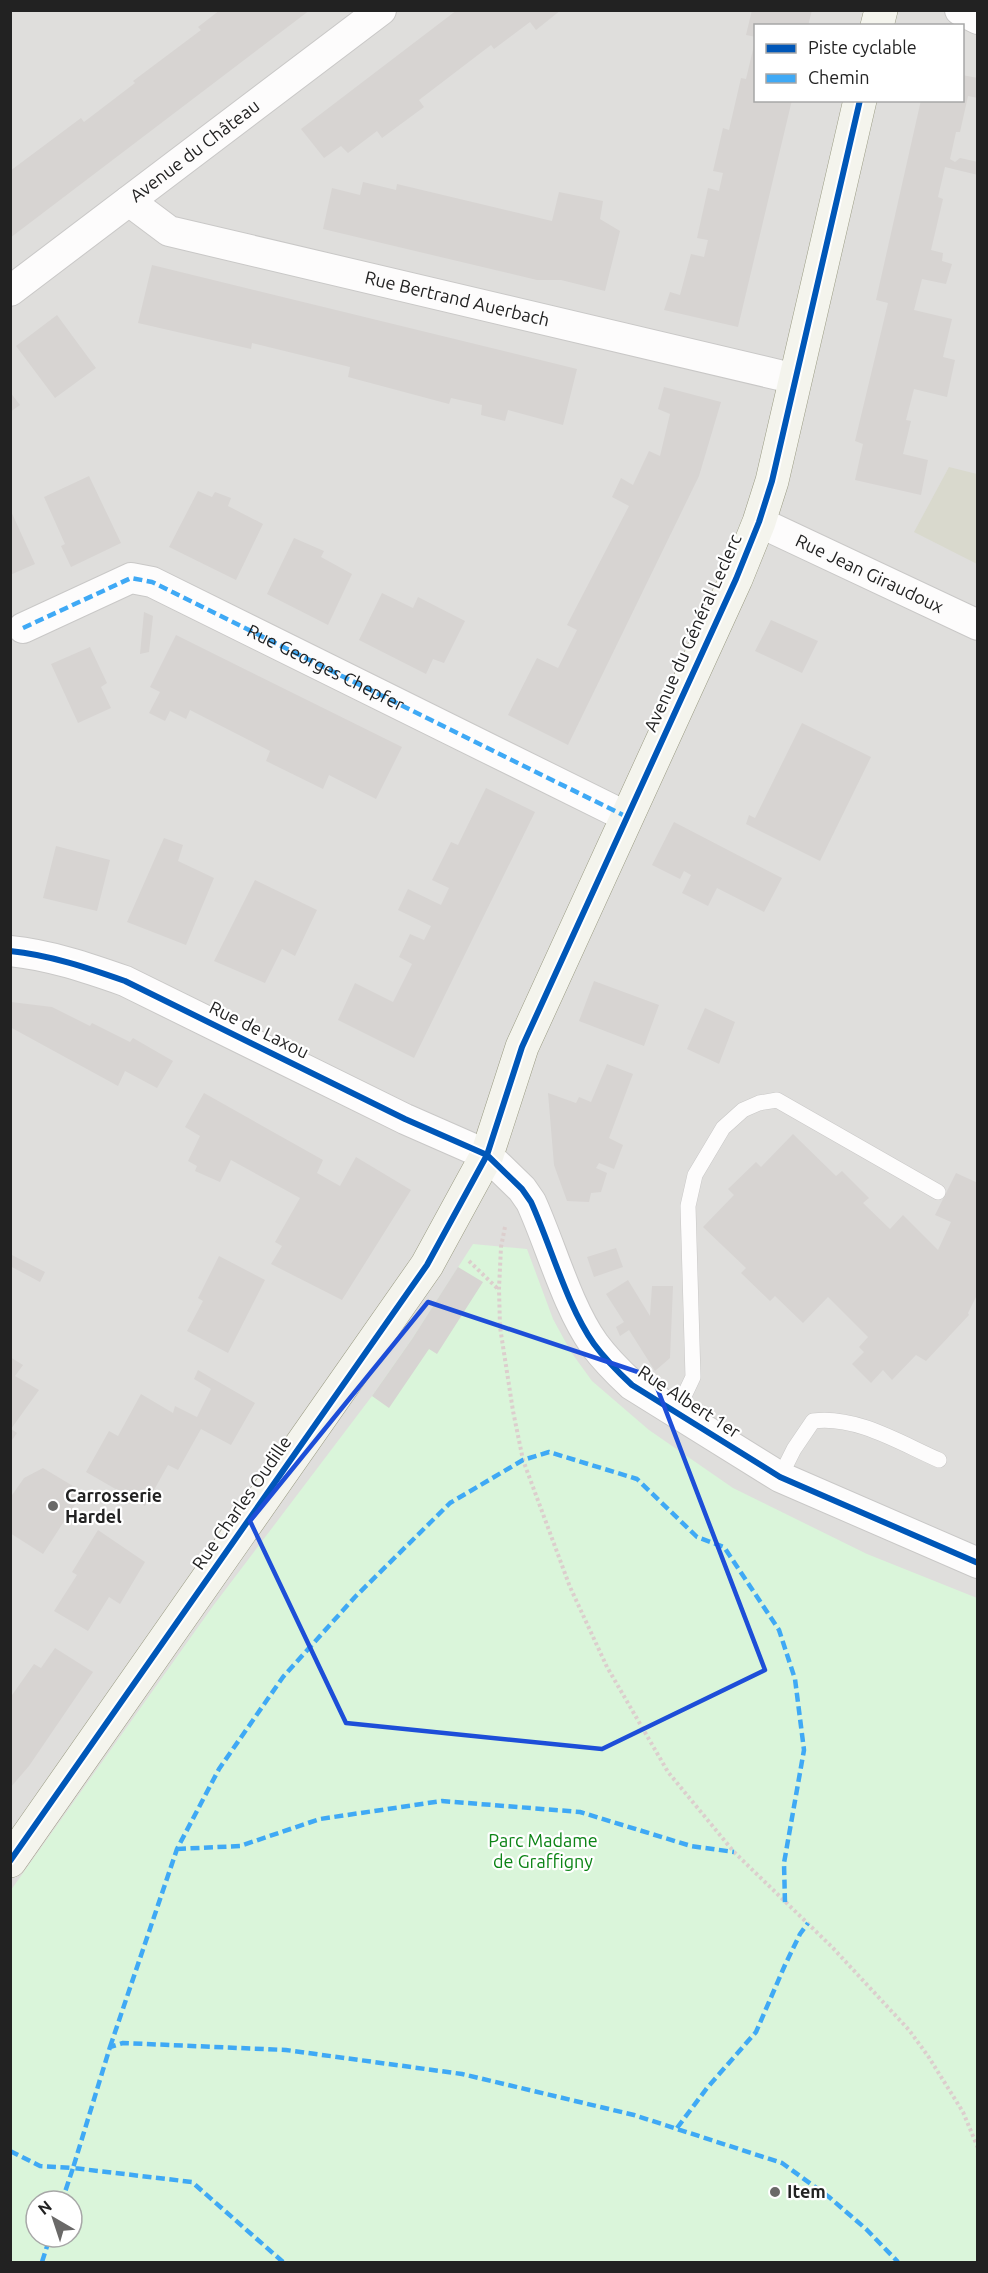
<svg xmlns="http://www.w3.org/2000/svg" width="988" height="2273" viewBox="0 0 988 2273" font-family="Ubuntu,sans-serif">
	<rect width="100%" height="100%" fill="#f0eeeb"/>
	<!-- residential -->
	<path fill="#dfdedc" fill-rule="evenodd" d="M11,11H977V2262H11ZM756,26H962V100H756ZM36,2201H72V2237H36Z"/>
	<!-- construction -->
	<path fill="#d9d9cd" d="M949,467L977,474V564L914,532Z"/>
	<!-- park -->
	<path fill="#daf5da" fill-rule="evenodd" d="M473,1244L527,1249L553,1319L571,1352L592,1381L649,1430L733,1488L867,1554L977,1598V2262H11V1890L213,1606L372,1396L412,1339ZM36,2201H72V2237H36Z"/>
	<!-- building -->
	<path fill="#d7d4d2" d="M220,10H310L10,238V171L81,118L84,122L135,83L133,81L201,30L198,27Z
		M457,10H561L536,30L530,22L494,49L491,45L419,100L424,107L382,138L377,131L348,153L341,146L324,158L301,129Z
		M752,10H812L808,26H756V37L746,35Z
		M755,41L756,100H792L738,327L664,310L670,292L680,295L691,254L704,257L708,240L697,238L708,188L719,191L723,173L713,171L723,128L729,130L741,78L746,79Z
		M962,75L978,78V98L968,96L960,132H956L950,159L955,162L960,158L978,162V175L945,167L938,197L943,199L931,250L943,253L942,261L952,264L946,284L922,279L914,310L952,319L943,357L955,360L947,397L914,389L906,420L911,421L903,454L928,460L921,495L855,480L863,444L855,441L888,303L876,300L921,100H962Z
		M363,182L396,190L397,184L552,221L559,192L603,201L600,219L620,231L605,291L561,280H537L323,229L332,188L360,195Z
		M152,265L577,369L563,425L508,410L505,421L481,415L482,405L451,398L449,404L348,377L350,367L252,343L251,349L138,323Z
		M57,315L96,368L55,398L16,346Z
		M664,387L721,402L699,476L568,745L508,715L537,658L558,668L577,630L567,625L629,506L612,497L621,478L633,485L649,451L660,456L670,414L658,409Z
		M10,392L20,405L10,412Z
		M89,476L121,543L71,567L61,546L65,544L44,497Z
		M198,491L212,497L215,492L231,498L228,506L263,524L236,580L169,547Z
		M10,509L35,564L10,575Z
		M294,538L324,551L321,557L352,574L328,625L267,594Z
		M382,593L413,608L418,597L465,621L444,663L433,659L426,674L359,640Z
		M144,612L153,616L149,652L140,654Z
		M771,620L818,641L802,673L755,651Z
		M176,635L402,747L376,799L329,775L323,789L266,761L270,751L190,710L186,719L170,711L165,721L149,713L160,692L150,687Z
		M90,647L107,683L101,687L111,708L78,723L51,664Z
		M802,723L871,757L820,861L746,824L749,815L755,818Z
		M486,788L535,812L414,1058L338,1020L355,983L393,1002L412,964L399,957L410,934L424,940L431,926L398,910L408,889L441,905L449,888L432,880L451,842L458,845Z
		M674,822L782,878L764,912L717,888L708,906L682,893L691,875L684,871L680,879L652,865Z
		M164,838L183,845L178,861L214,878L186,945L127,922Z
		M56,846L110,860L97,911L43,898Z
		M255,880L317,910L295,956L282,949L265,983L214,961Z
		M594,981L659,1005L644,1046L579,1021Z
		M11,1002L52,1007L90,1026L92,1023L130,1042L133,1038L173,1061L157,1088L125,1071L118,1086L10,1027Z
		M705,1008L735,1022L719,1064L687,1049Z
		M607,1064L633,1074L609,1138L623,1145L614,1169L599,1163L596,1168L607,1173L601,1192L591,1193L589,1202L567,1201L554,1165L548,1093L576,1103L579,1097L591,1102Z
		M204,1093L323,1160L317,1173L340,1186L356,1157L411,1190L342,1300L271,1264L282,1246L275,1242L300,1198L231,1160L220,1182L195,1171L197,1166L188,1161L200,1136L185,1127Z
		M793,1134L836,1176L842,1171L869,1198L863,1203L890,1229L903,1215L938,1250L951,1222L935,1215L956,1173L978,1183V1293L968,1313L969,1315L926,1361L916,1355L892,1380L883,1370L871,1383L852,1364L864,1352L859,1347L868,1337L828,1297L803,1323L775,1296L770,1301L741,1273L746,1268L703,1227L734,1195L728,1189L756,1162L761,1167Z
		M616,1248L623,1267L594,1277L587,1257Z
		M10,1254L45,1272L40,1282L10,1266Z
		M219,1256L265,1280L228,1353L187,1331L203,1301L198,1298Z
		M458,1267L483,1282L437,1354L429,1349L389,1408L372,1396L412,1339Z
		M628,1280L650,1316L652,1286H673L670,1358L655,1371L629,1330L620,1336L616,1327L624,1322L606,1294Z
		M10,1357L23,1365L15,1376L39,1390L11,1429L17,1433L10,1443Z
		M198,1370L255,1403L231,1445L201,1429L178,1470L168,1465L145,1506L86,1472L109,1431L118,1436L141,1394L173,1413L175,1406L197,1417L211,1389L194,1379Z
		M43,1468L83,1492L43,1554L10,1533V1498L24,1478Z
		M98,1530L145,1562L120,1604L109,1597L88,1631L54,1611L77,1575L72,1572Z
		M55,1648L93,1672L29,1766L10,1788V1698L34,1664L41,1668Z"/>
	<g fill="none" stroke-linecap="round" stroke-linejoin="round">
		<defs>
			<path id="lane" d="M676,1413L693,1377L688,1206L695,1175L723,1128L743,1110L759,1103L777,1100L938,1192
				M780,1477L794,1449L813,1421C856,1415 902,1444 939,1460"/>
			<g id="street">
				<path d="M960,10L978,19"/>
				<path id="s1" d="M129,201L169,231L796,379"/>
				<path id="s2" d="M10,291L381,10"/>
				<path id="s3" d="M759,522L978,625"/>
				<path id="s4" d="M23,628L131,578L152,582L627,817"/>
				<path d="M10,951C50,955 88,968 125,981L405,1119L487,1155L522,1189L531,1202C551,1246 567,1306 594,1344C605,1359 618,1372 632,1385L780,1477L978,1563"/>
			</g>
			<path id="secondary" d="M877,26L881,10
				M10,1861L427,1265L487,1155L522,1047L736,579L759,522L772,481L860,100"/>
		</defs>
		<!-- lane casing -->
		<use href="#lane" stroke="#c9c8c7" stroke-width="16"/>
		<!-- street casing -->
		<use href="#street" stroke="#c9c8c7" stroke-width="32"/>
		<!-- secondary casing -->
		<use href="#secondary" stroke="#999a82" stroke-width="34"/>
		<!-- path -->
		<path stroke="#dccecd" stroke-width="4" stroke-dasharray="3 3" stroke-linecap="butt" d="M505,1227L501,1247L499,1289L500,1327L513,1411L523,1460L570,1587L607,1667L668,1772L734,1852L832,1947L909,2030L928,2056L963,2112L978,2148
			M469,1261L498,1289"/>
		<!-- lane -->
		<use href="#lane" stroke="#fdfcfc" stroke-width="15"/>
		<!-- street -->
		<use href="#street" stroke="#fdfcfc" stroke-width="30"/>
		<!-- secondary -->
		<use href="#secondary" stroke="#f4f4ed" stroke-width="33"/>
		<!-- quiet -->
		<path stroke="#3fa9f5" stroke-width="4.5" stroke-dasharray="9 4.5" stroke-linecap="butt" d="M23,628L131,578L152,582L627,817
			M177,1849L240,1846L320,1819L442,1801L580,1812L691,1846L734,1852
			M110,2047L177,1849L219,1769L283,1677L355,1597L450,1503L523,1460L549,1452L637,1479L697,1537L724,1547L779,1630L795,1679L804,1750L784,1863L785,1903
			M677,2128L707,2088L756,2032L785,1965L800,1934L808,1923
			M10,2151L40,2166L73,2168L62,2201
			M42,2262L50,2237
			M283,2262L192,2182L73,2168L110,2047L123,2043L286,2050L462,2074L634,2115L782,2163L829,2197L866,2229L898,2262"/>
		<defs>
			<path id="cycleway" d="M10,951C50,955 88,968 125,981L405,1119L487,1155L522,1189L531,1202C551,1246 567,1306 594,1344C605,1359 618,1372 632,1385L780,1477L978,1563
				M10,1861L427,1265L487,1155L522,1047L736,579L759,522L772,481L860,100"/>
		</defs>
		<!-- cycleway casing -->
		<use href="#cycleway" stroke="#fff" stroke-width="10"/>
		<!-- cycleway -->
		<use href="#cycleway" stroke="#0057b8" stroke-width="6"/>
	</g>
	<!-- marked area -->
	<path fill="none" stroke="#1d4ed8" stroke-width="4.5" stroke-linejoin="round" d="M428,1302L653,1377L765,1670L602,1749L346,1723L250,1521Z"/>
	<!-- markers -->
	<g fill="#6a6968" stroke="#fff" stroke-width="2">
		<circle cx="53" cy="1506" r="6"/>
		<circle cx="775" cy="2192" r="6"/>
	</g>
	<g text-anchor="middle" stroke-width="4.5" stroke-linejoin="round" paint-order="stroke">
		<!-- street labels -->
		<g font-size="18" fill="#222" stroke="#fff">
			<text dy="6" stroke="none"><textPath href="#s2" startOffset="232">Avenue du Château</textPath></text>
			<text dy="6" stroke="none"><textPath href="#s1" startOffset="346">Rue Bertrand Auerbach</textPath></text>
			<text dy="6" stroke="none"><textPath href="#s3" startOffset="122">Rue Jean Giraudoux</textPath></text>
			<text transform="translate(693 633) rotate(-66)" y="6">Avenue du Général Leclerc</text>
			<text dy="6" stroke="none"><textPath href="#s4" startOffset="334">Rue Georges Chepfer</textPath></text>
			<text transform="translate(259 1030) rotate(26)" y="6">Rue de Laxou</text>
			<text transform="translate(689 1402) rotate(33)" y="6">Rue Albert 1er</text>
			<text transform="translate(242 1503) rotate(-55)" y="6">Rue Charles Oudille</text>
		</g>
		<!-- poi labels -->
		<g font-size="18" font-weight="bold" fill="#222" stroke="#fff" text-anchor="start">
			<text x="65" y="1502">Carrosserie<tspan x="65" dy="21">Hardel</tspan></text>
			<text x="787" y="2198">Item</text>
		</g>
		<!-- park labels -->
		<g font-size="18" fill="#0c8416" stroke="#fff">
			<text x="543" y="1847">Parc Madame<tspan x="543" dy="21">de Graffigny</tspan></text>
		</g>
	</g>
	<!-- border -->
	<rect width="988" height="2273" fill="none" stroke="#222222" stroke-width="24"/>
	<!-- legend -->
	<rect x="754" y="24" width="210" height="78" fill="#ffffff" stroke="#a7a7a7" stroke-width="1.5"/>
	<rect x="766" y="44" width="30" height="9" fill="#0057b8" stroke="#a7a7a7" stroke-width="1.5"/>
	<text x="808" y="54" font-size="18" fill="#222222">Piste cyclable</text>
	<rect x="766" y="74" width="30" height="9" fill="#3fa9f5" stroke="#a7a7a7" stroke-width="1.5"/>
	<text x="808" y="84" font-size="18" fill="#222222">Chemin</text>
	<!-- north arrow -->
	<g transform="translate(54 2219) rotate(321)"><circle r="28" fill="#ffffff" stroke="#a7a7a7" stroke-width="1.5"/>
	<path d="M0-4.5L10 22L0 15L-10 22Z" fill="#6a6968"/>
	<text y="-9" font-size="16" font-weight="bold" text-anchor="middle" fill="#222222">N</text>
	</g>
</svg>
